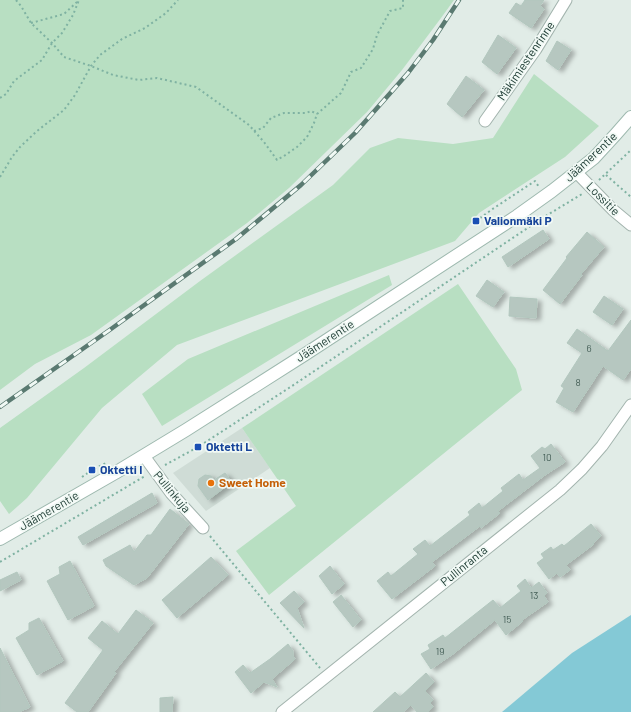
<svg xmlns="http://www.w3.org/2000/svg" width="631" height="712" viewBox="0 0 631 712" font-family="Barlow,sans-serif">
	<defs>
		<filter id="shadow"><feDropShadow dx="4.5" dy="2.5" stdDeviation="2" flood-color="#0004"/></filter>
	</defs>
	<rect width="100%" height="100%" fill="#e1ece7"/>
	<!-- built -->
	<path fill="#cfdcd6" d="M242,428L270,468L206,511L173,473Z"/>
	<!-- green -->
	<path fill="#b8dfc2" d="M0,0H454L441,18L402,70L367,112L289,188L247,223L91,335L35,364L0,390Z
		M534,74L599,126L565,157L479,213L455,241L177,345L102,408L27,498L9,514L0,501V428L84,368L200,281L333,185L370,148L398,138L453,144L493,138Z
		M389,275L392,285L162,426L142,394L188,359Z
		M458,284L516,369L522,390L269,595L236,551L296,506L242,428Z"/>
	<!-- water -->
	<path fill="#84c9d6" d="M631,615V712H502L572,653Z"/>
	<!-- building -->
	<path fill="#b6c7c0" stroke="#b2c7be" filter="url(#shadow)" d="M525,0H544L540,6L544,9L531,28L509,13L516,3L521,6Z
		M498,35L516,48L497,74L482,62Z
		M557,41L571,50L558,70L546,61Z
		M466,76L484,90L462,117L447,104Z
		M543,230L549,239L508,267L502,257Z
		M587,232L604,247L581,274L582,275L560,304L543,290L567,258L566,257Z
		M487,280L504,292L493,307L476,296Z
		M604,296L623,309L612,325L593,312Z
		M510,297L537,299L536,318L509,316Z
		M631,320V369L623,380L603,366L573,412L556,402L564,388L561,386L582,353L567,343L577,329L608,351Z
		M551,444L565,462L545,475L498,511L500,513L481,528L480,526L432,562L435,566L418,579L392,599L377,581L388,572L391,576L418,554L413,549L425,540L430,546L470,515L468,512L479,503L482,508L503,491L501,488L519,474L523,480L540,468L531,456L542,447L545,449Z
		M225,473L232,482L208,500L198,486L199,479L205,475L211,476L214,480Z
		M152,493L157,503L83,545L78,537Z
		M170,509L189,524L147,578L134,585L106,566L103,560L130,545L134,552L147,535H151Z
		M591,524L601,536L593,543L594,544L566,565L570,570L560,577L557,573L549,579L537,563L544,558L541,554L551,547L553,550L562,544L564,546Z
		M211,557L228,575L177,618L162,600Z
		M70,561L94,606L68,620L47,581L60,574L59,567Z
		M330,566L344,584L332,594L319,576Z
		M17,572L21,580L0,591V580Z
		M525,579L531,588L539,582L547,593L544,596L548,602L522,620L523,621L506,635L495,620L453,654L431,669L421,654L430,649L428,645L443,635L445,638L493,600L500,608L521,591L517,586Z
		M294,591L304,602L297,608L304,628L280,603Z
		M341,595L361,620L353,627L333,602Z
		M136,610L153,623L114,672L116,673L88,712H77L65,703L103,650L88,638L102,621L118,634Z
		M39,618L63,661L37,675L16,638L29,630V623Z
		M288,644L293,651V656L295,659L272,679L277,687L264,682L251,693L235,672L243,665L250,673L270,659Z
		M0,648L30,707L19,712H0Z
		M426,673L434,682L425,691L433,700L430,703L433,707L428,712H417L411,705L403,712H373L395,692L400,697Z
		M173,697L172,712H160V698Z"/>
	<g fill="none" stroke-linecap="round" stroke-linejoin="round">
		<defs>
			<path id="minor" d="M485,121L536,49L566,0
				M576,172L613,210L631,225
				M144,456L171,493L203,528
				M282,712L560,490L582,469L602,446L631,405"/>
			<path id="secondary" d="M0,539L115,473L186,430L304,355L517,216L552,191L594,158L616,134L631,117"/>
		</defs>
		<!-- minor casing -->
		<use href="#minor" stroke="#a3b4ae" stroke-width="13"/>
		<!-- secondary casing -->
		<use href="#secondary" stroke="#9eb9af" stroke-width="14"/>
		<!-- path -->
		<path stroke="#7fb2a2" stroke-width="2" stroke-dasharray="2 3" stroke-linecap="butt" d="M16,0L21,6L31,23L52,43L64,57L91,66L113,75L139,80L157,78L196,87L249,125L264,142L277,160L284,156L297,147L307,137L314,123L317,114L341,93L351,72L361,68L373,49L377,35L390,11L403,8V0
			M31,23L64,14L78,1
			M0,98L6,94L14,81L42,60L52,43L62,33L73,15L79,0
			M254,131L263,128L271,118L284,113H306L311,111L317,114
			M606,175L631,197
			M0,177L12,157L20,147L37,131L64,110L75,95L91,66L100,55L122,39L145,28L166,13L178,0
			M599,180L631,150
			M476,221L494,208L535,181L539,187
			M165,465L198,447L292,386L544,217L582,194
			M82,477L92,470L106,463
			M210,536L320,668
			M0,562L145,476"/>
		<!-- minor -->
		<use href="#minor" stroke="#fff" stroke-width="11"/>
		<!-- secondary -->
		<use href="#secondary" stroke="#fff" stroke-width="12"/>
		<defs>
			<path id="rail" d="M0,407L111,329L236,239L301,185L355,133L408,73L433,40L459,0"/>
		</defs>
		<!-- rail casing -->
		<use href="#rail" stroke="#5a7a71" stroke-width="4.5"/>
		<!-- rail -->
		<use href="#rail" stroke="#f1f9f5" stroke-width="3" stroke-dasharray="9" stroke-linecap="butt"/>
	</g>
	<!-- markers -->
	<g fill="#1a4fb4" stroke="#f1f9f5" stroke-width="1.5">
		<rect x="472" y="217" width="8" height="8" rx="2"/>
		<rect x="194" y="443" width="8" height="8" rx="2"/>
		<rect x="88" y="466" width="8" height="8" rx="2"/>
	</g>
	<circle fill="#e8710a" stroke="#f1f9f5" stroke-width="1.5" cx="211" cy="483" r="4"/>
	<g text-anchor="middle" stroke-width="3.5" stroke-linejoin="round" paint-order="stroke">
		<!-- number labels -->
		<g font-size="10" fill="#466058">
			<text x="589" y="352">6</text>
			<text x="578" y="386">8</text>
			<text x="547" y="461">10</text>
			<text x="534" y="599">13</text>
			<text x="507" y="623">15</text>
			<text x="440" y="655">19</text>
		</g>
		<!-- street labels -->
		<g font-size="12" fill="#203e36" stroke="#f1f9f5">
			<text transform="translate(526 61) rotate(-56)" y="4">Mäkimiestenrinne</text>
			<text transform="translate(591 157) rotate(-43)" y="4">Jäämerentie</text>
			<text transform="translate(603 199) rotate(45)" y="4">Lossitie</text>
			<text transform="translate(325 341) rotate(-33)" y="4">Jäämerentie</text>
			<text transform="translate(172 492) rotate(50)" y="4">Pullinkuja</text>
			<text transform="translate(49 511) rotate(-30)" y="4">Jäämerentie</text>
			<text transform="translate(464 566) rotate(-39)" y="4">Pullinranta</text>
		</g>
		<!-- transit labels -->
		<g font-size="12" font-weight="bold" fill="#164399" stroke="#f1f9f5" text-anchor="start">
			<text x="484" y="225">Valionmäki P</text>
			<text x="206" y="451">Oktetti L</text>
			<text x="100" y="474">Oktetti I</text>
		</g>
		<!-- food labels -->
		<g font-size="12" font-weight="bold" fill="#c56008" stroke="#f1f9f5" text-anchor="start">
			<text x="219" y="487">Sweet Home</text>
		</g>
	</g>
</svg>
